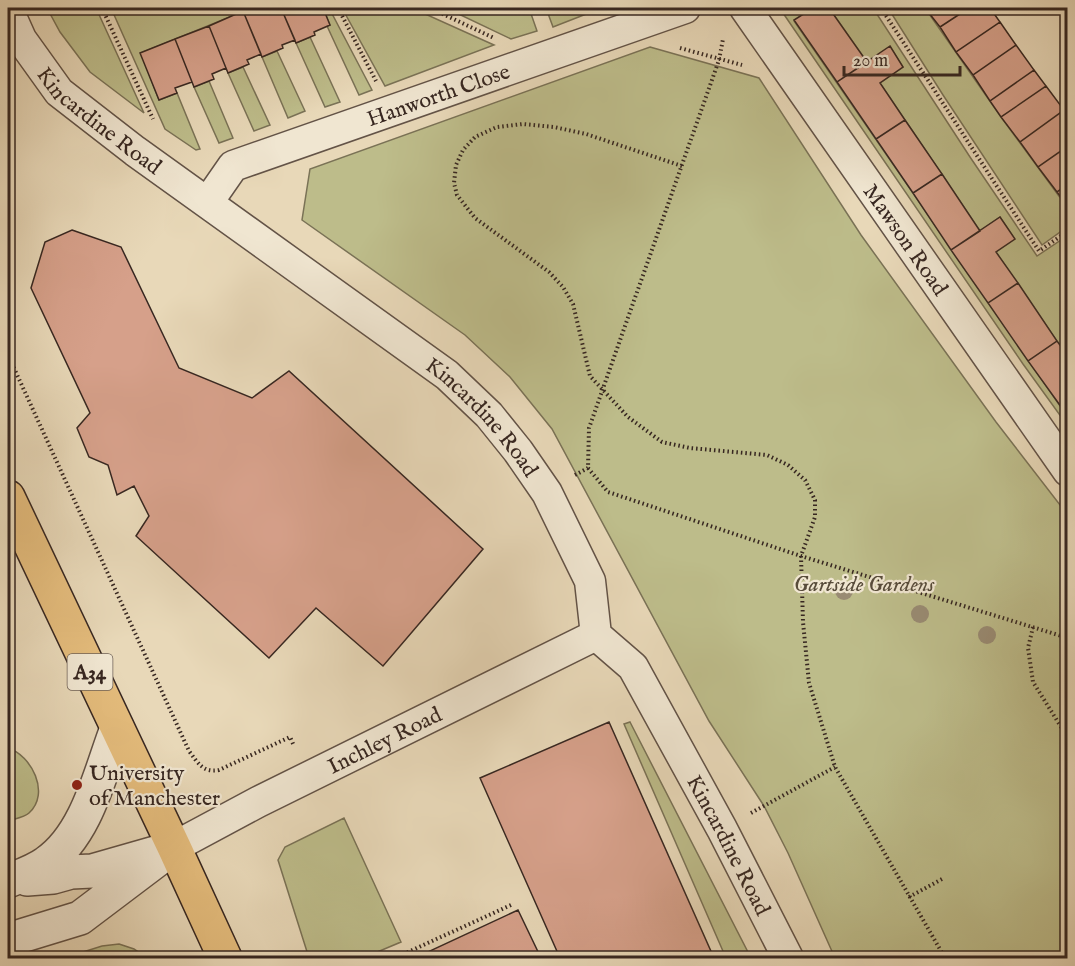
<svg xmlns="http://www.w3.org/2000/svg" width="1075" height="966" viewBox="0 0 1075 966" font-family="'IM FELL English',serif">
	<rect width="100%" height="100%" fill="#e8d8b8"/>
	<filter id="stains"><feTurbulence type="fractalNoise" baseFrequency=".00333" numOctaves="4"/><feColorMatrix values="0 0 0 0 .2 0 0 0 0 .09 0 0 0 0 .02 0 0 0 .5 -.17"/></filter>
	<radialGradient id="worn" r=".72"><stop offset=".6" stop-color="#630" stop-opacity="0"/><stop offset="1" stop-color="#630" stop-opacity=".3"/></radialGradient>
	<!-- green -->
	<path fill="#bdbc8a" stroke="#7a7256" stroke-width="1.5" d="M47,8H96L144,113L90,72L60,32Z
		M111,8H252L141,53L159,100L177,93L200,149L196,150L165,129Z
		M323,8H329L372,90L359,95L327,26L330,25Z
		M342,8H412L494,45L385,86Z
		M446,8H529L537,31L511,39Z
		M546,8H593L594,11L553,27Z
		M784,8H813L794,21L1067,416V425L1023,364L783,13Z
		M829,8H873L970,157L1037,256L1067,236V356L996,252L1014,238L1000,217L980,231L880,83L903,67L890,47L867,62Z
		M888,8H925L1001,117L1067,207V227L1042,245L943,95Z
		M310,37L340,102L325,107L296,43Z
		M650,47L759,78L861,235L996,422L1067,514V958H835L788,853L764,806L709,721L552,429L510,377L465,335L302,220L310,169Z
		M277,51L305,111L288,118L262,57Z
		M243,67L270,125L254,131L228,73Z
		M209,81L233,138L219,143L194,87Z
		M630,722L751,958H726L624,724Z
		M8,748C31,755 51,793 29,813C25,817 14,819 8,821Z
		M344,818L401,942L363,958H309L278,860L285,847Z
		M119,944L134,949L147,958H64L102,946Z"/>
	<!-- building -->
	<path fill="#d6a08a" stroke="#372721" stroke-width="1.5" d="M252,8H281L295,40L282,45L283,48L262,57L243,11Z
		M281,8H323L330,25L314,32L315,35L296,43Z
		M813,8H829L867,62L837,82L794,20Z
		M925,8H969L940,27Z
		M969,8H990L1000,22L956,52L940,27Z
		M243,11L261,54L247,60L249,64L228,73L209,26Z
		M1000,22L1016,45L973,75L956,52Z
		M209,26L226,68L212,74L214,79L194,87L175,39Z
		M175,39L192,82L175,88L177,93L159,100L140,53Z
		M1016,45L1034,70L990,101L973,75Z
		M890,46L903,67L880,83L905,120L876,139L837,82Z
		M1034,70L1046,86L1001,117L990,101Z
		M1046,86L1064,110L1020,142L1001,117Z
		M1064,110L1068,115V146L1038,167L1020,142Z
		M905,120L942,174L913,193L876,139Z
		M1068,146V184L1057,192L1038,167Z
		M942,174L980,231L951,250L913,193Z
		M1068,184V207L1057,192Z
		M1000,217L1015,239L996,252L1018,283L988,303L951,250Z
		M72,230L121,247L179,368L252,398L289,371L483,549L383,666L316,608L269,658L136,536L149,516L134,486L117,495L108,465L89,457L77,428L90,413L31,288L45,242Z
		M1018,283L1057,341L1028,361L988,303Z
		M1057,341L1068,356L1067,415L1028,361Z
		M609,722L714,958H560L480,778Z
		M518,910L541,958H420L419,956Z"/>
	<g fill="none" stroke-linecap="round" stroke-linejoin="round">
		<defs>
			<g id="minor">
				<path id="s1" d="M745,8L1068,471"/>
				<path id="s2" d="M8,10L21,39L59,92L135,151L447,375L489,415L518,451L547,493L590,581L596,635L633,667L722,829L788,958"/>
				<path id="s3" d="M208,202L233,166L685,8"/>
				<path id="s4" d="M174,847L258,802L596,635"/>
			</g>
			<path id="tertiary" d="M27,879L53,877L71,872L92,871L155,853
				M8,881C20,876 35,871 46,863C87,835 100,773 117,728
				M8,940L80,918L174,847"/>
			<path id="trunk" d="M8,497L174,847L225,958"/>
		</defs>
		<!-- minor casing -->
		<use href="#minor" stroke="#635347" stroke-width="33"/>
		<!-- tertiary casing -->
		<use href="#tertiary" stroke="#635347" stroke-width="36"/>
		<!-- trunk casing -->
		<use href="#trunk" stroke="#372721" stroke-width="36"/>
		<!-- path -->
		<path stroke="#372721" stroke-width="4" stroke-dasharray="1.5 3" stroke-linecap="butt" d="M102,8L153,119
			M338,8L376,81
			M430,8L494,38
			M881,8L1039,251L1068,231
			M680,48L742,65
			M682,166L586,134L554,127L523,124L497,127L475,137L463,150L456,165L454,183L457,195L475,218L549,272L563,287L573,304L590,376L628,417L662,442L690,448L767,455L788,465L805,480L815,500V517L801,556L803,622L809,683L835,767L945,958
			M8,355L189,751C198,763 203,773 219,770L290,737L294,746
			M588,468L608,492L801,556L1068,638
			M575,475L588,468L589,428L719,60L723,39
			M1033,627L1028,648L1033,682L1068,738
			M751,813L835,767
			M909,897L944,878
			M395,958L511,905"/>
		<!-- minor -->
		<use href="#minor" stroke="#f0e6d1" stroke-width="30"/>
		<!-- tertiary -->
		<use href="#tertiary" stroke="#f0e6d1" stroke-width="33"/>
		<!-- trunk -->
		<use href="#trunk" stroke="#e4bc7c" stroke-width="33"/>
	</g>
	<!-- trees -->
	<g fill="#998b73">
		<circle cx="844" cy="591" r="9"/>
		<circle cx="920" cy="614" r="9"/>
		<circle cx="987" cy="635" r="9"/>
	</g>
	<!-- markers -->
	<circle fill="#8f2418" stroke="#f0e6d1" stroke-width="2" cx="77" cy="785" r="6"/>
	<g text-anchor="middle" stroke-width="4.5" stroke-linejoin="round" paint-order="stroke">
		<!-- shield labels -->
		<rect fill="#f0e6d1" stroke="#6e6056" stroke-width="1.5" x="67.5" y="654" width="45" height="36" rx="4.5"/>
		<g font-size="21" font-weight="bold" fill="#372721">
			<text x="90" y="679">A34</text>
		</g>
		<!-- street labels -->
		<g font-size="22" fill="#372721" stroke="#f0e6d1">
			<text dy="8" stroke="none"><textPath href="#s3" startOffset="261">Hanworth Close</textPath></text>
			<text dy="8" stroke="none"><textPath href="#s2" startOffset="146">Kincardine Road</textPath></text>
			<text dy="8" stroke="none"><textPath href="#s1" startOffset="282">Mawson Road</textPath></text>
			<text dy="8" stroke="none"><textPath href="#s2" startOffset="632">Kincardine Road</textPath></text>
			<text dy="8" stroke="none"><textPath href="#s4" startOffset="236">Inchley Road</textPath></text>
			<text dy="8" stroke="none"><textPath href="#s2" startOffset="1136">Kincardine Road</textPath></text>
		</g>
		<!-- park labels -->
		<g font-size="22" font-style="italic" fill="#584c3b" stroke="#f0e6d1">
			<text x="864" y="591">Gartside Gardens</text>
		</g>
		<!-- poi labels -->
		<g font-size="22" fill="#372721" stroke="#f0e6d1" text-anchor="start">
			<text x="89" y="780">University<tspan x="89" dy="25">of Manchester</tspan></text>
		</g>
	</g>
	<!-- margin -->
	<rect width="1075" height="966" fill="none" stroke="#e8d8b8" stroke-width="30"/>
	<rect x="9" y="9" width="1057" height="948" fill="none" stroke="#372721" stroke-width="3"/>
	<rect x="15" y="15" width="1045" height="936" fill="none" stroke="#372721" stroke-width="1.5"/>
	<!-- scale -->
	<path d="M844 66v9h116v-9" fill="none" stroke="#372721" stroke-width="3"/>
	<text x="853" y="66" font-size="18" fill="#372721" stroke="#f0e6d1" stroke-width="4.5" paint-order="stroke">20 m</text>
	<rect width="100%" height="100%" filter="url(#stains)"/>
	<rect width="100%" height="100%" fill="url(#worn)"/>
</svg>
